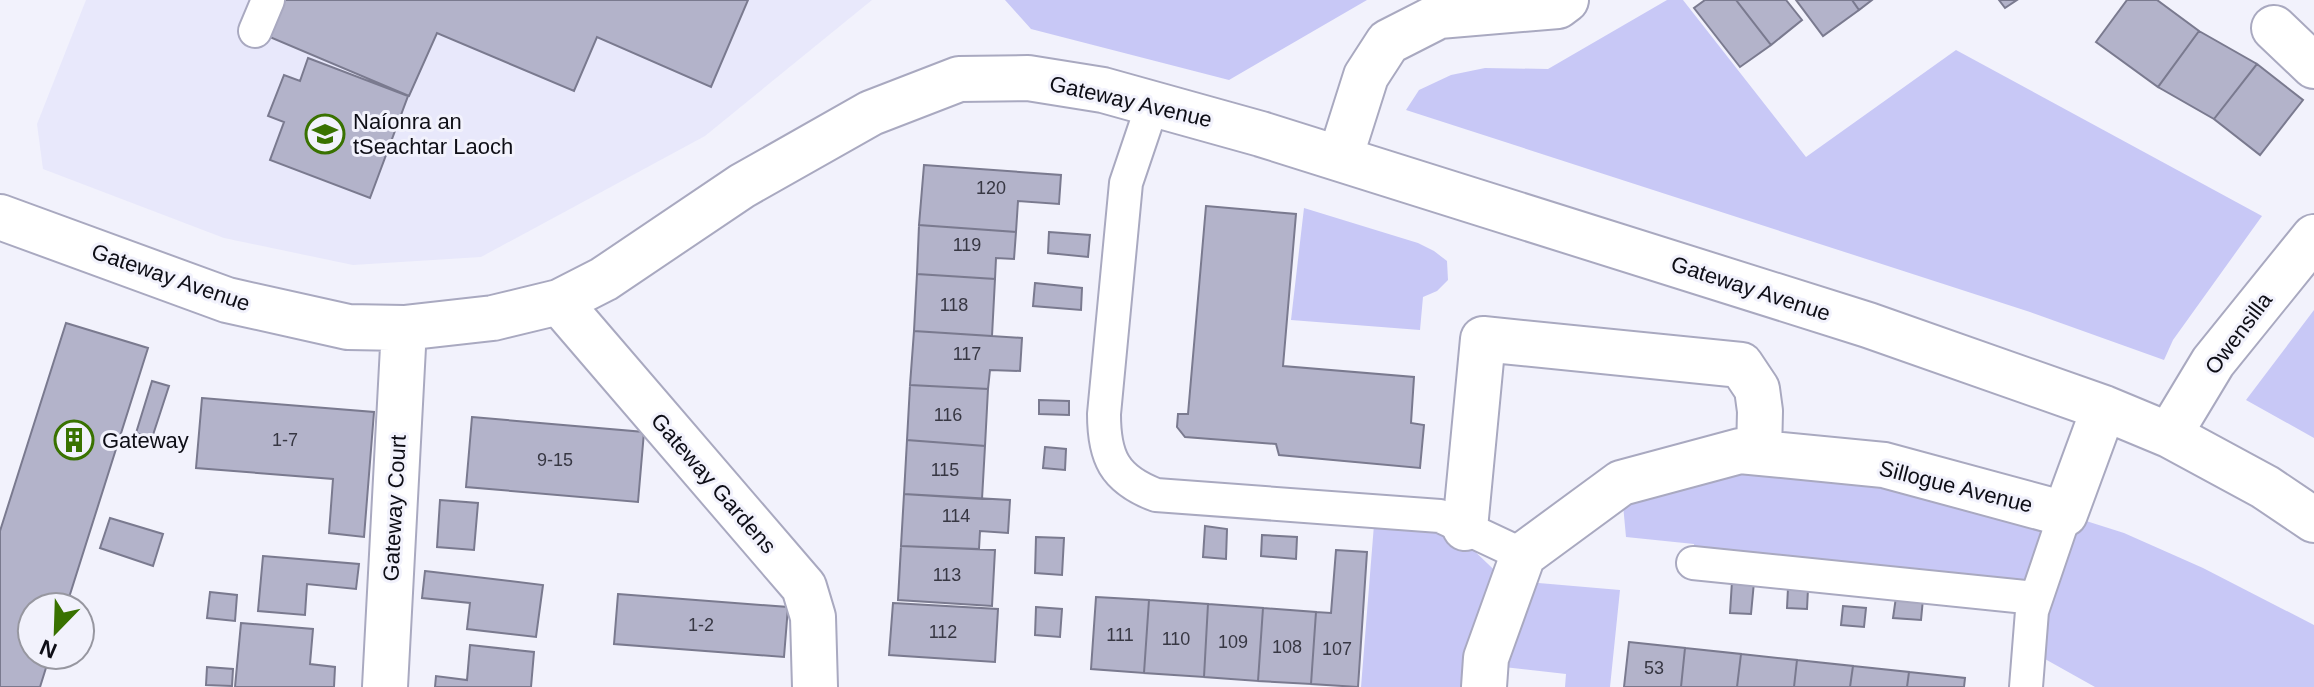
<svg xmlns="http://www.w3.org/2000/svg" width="2314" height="687" viewBox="0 0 2314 687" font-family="Arial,sans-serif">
	<rect width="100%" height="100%" fill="#f2f2fc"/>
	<!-- built -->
	<path fill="#e8e8fb" d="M86,0H872L705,136L481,257L353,265L224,238L43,169L37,124Z"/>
	<!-- green -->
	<path fill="#c8c8f6" d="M1005,0H1367L1229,80L1031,29Z
		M1667,0H1683L1806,157L1956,50L2262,216L2173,340L2164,360L2030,312L1406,110L1419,90L1451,75L1485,68L1548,69Z
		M1304,208L1418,243L1434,251L1447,261L1448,280L1437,291L1423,297L1420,330L1291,320Z
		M2314,310V438L2246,400Z
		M1741,451L2061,513L2124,533L2203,568L2314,625V687H2095L2029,650L2033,612L1694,562V544L1626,537L1621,483Z
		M1375,512L1439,517L1512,587L1514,581L1620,590L1610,687H1565L1566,674L1486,665L1484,687H1361Z"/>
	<!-- building -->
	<path fill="#b3b3ca" stroke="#7a7a8f" stroke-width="2" d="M279,0H748L711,87L597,37L574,91L437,33L409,96L265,35Z
		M1705,0H1736L1771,45L1740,67L1694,8Z
		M1736,0H1786L1802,20L1771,45Z
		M1796,0H1852L1859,10L1823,36Z
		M1852,0H1872L1859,10Z
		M1999,0H2017L2005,8Z
		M2127,0H2157L2199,31L2158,87L2096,42Z
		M2199,31L2257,64L2214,119L2158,87Z
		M308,58L408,96L370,198L270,160L284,122L268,116L284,75L300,81Z
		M2257,64L2303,100L2260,155L2214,119Z
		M924,165L1061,175L1059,204L1018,201L1016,232L919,225Z
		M1206,206L1296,214L1283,366L1414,377L1411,423L1424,425L1420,468L1279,455L1276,444L1185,437L1177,427L1178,414H1188Z
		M919,225L1016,232L1014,259L996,258L995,279L917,274Z
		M1049,232L1090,235L1088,257L1048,253Z
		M917,274L995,279L992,336L914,331Z
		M1035,283L1082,288L1081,310L1033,306Z
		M66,323L148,348L66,607H32V655H50L40,687H0V531Z
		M914,331L1022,338L1020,371L990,370L988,389L910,385Z
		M152,381L169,386L152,438L136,433Z
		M910,385L988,389L985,446L907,440Z
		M202,398L374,412L364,537L329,533L333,479L196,468Z
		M1039,400L1069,401V415L1039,414Z
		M472,417L644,432L638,502L466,487Z
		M907,440L985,446L982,499L904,494Z
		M1045,447L1066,449L1065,470L1043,468Z
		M904,494L1010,500L1008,533L980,531L979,549L901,546Z
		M440,500L478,503L474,550L437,547Z
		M110,518L163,534L153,566L100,548Z
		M1205,526L1227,529L1226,559L1203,557Z
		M1262,535L1297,537L1296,559L1261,556Z
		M1036,537L1064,538L1062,575L1035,573Z
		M901,546L995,550L992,606L898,600Z
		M1336,550L1367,552L1358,687L1311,684L1316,612L1331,613Z
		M263,556L359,564L356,589L307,584L305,615L258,611Z
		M425,571L543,585L536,637L467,629L470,603L422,598Z
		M1732,581L1754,582L1751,614L1730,613Z
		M1788,588L1808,589L1807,609L1787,608Z
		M210,592L237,595L235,621L207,618Z
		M618,594L788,607L784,657L614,644Z
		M1096,597L1149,600L1144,673L1091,669Z
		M1896,597L1923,599L1921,620L1893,618Z
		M1149,600L1208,604L1204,677L1144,673Z
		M893,603L998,609L995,662L889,655Z
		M1208,604L1263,608L1258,681L1204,677Z
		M1843,606L1866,608L1864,627L1841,625Z
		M1036,607L1062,609L1060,637L1035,635Z
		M1263,608L1316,612L1311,684L1258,681Z
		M241,623L313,629L310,664L335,667L334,687H235Z
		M1629,642L1685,648L1681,687H1624Z
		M470,645L534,652L531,687H435L436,676L467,680Z
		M1685,648L1741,654L1737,687H1681Z
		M1741,654L1797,660L1794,687H1737Z
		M1797,660L1853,666L1850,687H1794Z
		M1853,666L1909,672L1907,687H1850Z
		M207,667L233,669L232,686L206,685Z
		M1909,672L1965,678L1964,687H1907Z"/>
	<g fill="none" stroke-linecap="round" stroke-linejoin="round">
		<defs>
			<path id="lane" d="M255,31L268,0
				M1153,103L1126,183L1104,414C1104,457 1114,479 1156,495L1440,516L1523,555
				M1693,563L2036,598
				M2026,687L2032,611L2065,514"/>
			<path id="street" d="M2274,28L2314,66
				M1340,158L1366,76L1388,42L1439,16L1558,6L1566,0
				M0,217L227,300L348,327L404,328L493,318L559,302L604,279L742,186L871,113L959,79L1028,78L1103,90L1261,134L1868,325L2104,408L2169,435L2265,487L2314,520
				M559,302L804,587L813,617L815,687
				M2169,435L2213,362L2314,237
				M1465,528L1483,339L1741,365L1757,389L1760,411L1759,453
				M385,687L404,328
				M1484,687L1486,658L1523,555L1621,483L1740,451L1884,465L2065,514L2104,408"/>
		</defs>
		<!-- lane casing -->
		<use href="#lane" stroke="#a9a9c0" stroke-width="36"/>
		<!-- street casing -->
		<use href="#street" stroke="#a9a9c0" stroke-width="48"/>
		<!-- lane -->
		<use href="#lane" stroke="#fff" stroke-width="32"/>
		<!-- street -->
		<use href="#street" stroke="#fff" stroke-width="44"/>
	</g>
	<!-- icons -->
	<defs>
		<symbol id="school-ring" viewBox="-11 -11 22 22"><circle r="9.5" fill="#f2f2fc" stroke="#397200" stroke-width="1.5"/><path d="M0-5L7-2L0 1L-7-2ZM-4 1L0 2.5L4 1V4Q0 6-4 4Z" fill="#397200"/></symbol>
		<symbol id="building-ring" viewBox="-11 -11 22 22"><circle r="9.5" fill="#f2f2fc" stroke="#397200" stroke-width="1.5"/><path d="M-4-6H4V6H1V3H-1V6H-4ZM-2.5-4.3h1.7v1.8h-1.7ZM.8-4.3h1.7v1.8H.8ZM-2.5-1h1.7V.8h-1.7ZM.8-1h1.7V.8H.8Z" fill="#397200"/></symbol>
	</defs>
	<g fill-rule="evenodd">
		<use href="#school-ring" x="303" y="112" width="44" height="44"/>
		<use href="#building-ring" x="52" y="418" width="44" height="44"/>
	</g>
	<g text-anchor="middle" stroke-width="6" stroke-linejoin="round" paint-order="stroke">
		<!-- number labels -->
		<g font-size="18" fill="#373743">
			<text x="991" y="194">120</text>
			<text x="967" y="251">119</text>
			<text x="954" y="311">118</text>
			<text x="967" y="360">117</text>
			<text x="948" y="421">116</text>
			<text x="285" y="446">1-7</text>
			<text x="555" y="466">9-15</text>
			<text x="945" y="476">115</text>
			<text x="956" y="522">114</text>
			<text x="947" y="581">113</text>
			<text x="701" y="631">1-2</text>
			<text x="943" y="638">112</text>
			<text x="1120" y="641">111</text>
			<text x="1176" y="645">110</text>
			<text x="1233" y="648">109</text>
			<text x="1287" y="653">108</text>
			<text x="1337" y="655">107</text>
			<text x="1654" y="674">53</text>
		</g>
		<!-- street labels -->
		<g font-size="22" fill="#0e0e16" stroke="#f2f2fc">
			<text transform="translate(1131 101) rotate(13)" y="8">Gateway Avenue</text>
			<text transform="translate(171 277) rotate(19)" y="8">Gateway Avenue</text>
			<text transform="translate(1751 288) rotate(18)" y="8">Gateway Avenue</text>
			<text transform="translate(2238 333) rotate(-53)" y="8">Owensilla</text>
			<text transform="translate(714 483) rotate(49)" y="8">Gateway Gardens</text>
			<text transform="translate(1956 486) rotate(14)" y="8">Sillogue Avenue</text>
			<text transform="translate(394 508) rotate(-87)" y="8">Gateway Court</text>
		</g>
		<!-- poi labels -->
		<g font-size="22" fill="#0e0e16" stroke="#f2f2fc" text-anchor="start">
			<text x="353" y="129">Naíonra an<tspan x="353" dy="25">tSeachtar Laoch</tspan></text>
			<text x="102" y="448">Gateway</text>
		</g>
	</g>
	<!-- north arrow -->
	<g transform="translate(56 631) rotate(203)"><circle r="38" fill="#f2f2fc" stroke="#9797a0" stroke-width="2"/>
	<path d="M0-6L14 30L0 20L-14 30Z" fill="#397200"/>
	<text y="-12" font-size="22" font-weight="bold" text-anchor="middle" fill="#0e0e16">N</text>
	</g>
</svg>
